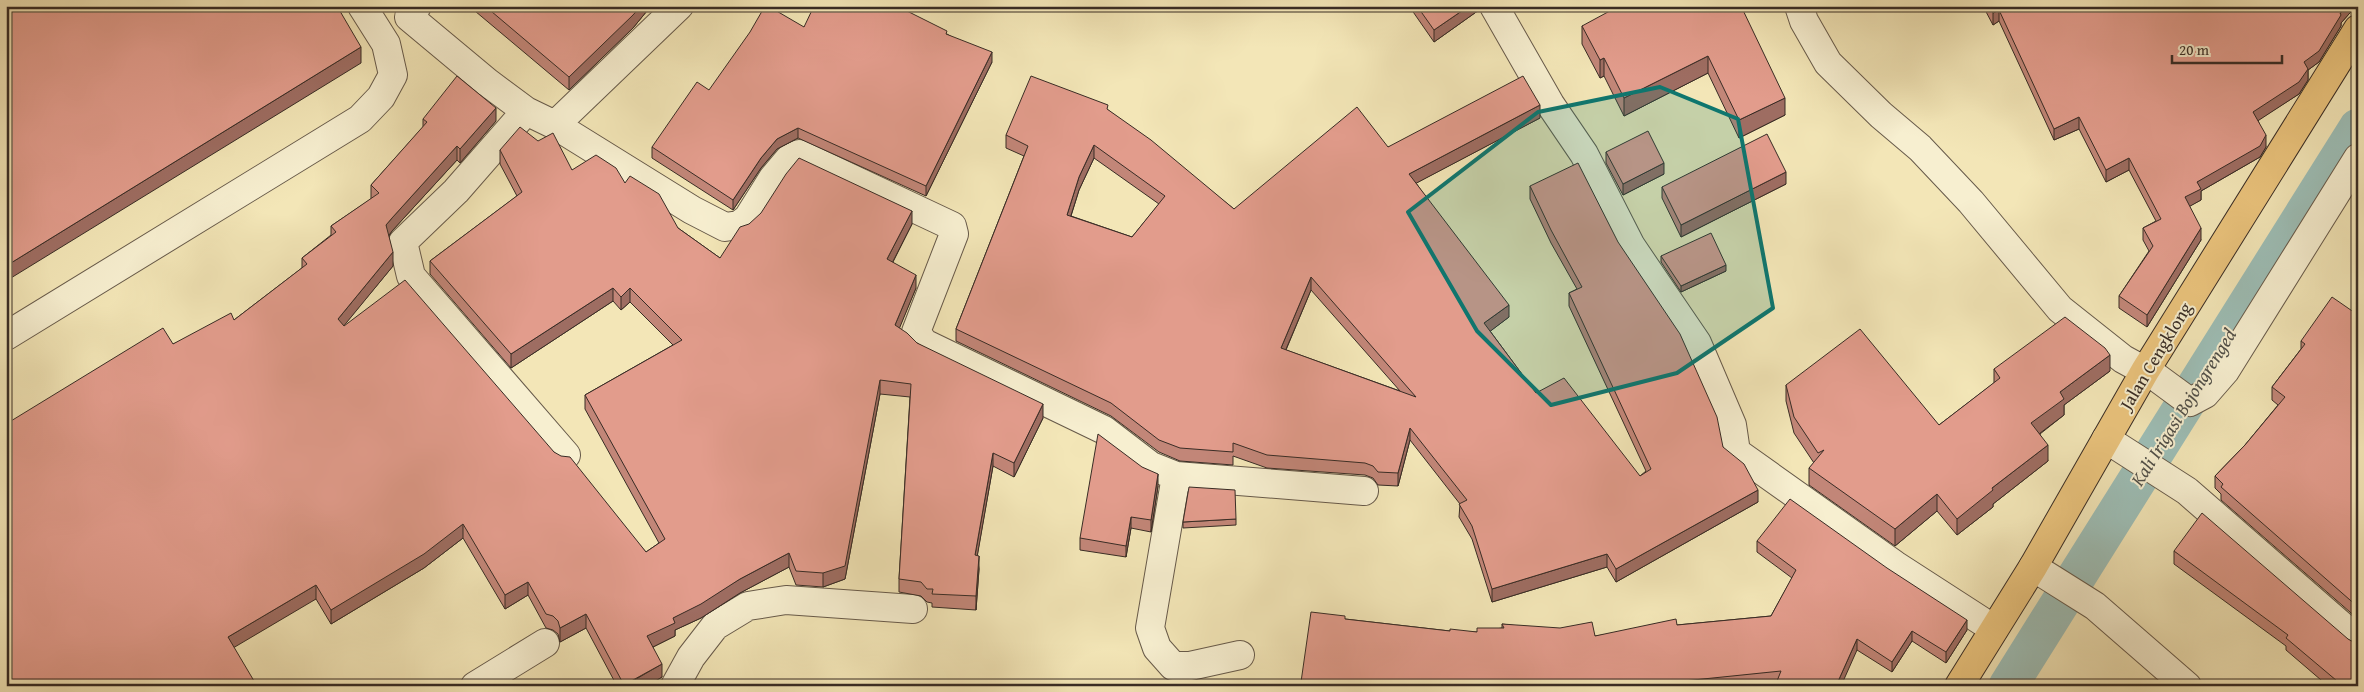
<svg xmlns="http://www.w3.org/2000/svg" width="2364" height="692" viewBox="0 0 2364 692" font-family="'Gentium Book Plus',serif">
	<rect width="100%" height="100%" fill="#f3e6b7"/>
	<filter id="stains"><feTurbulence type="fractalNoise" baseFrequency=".004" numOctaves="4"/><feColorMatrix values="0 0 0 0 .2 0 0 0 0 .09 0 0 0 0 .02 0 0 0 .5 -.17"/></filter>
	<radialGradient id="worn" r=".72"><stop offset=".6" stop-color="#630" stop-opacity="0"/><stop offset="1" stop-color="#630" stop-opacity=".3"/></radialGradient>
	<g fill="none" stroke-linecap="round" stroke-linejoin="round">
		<!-- canal -->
		<path stroke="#9dbeb6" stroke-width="39" d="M2008,686L2358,128"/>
		<defs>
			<path id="minor" d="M417,6L409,17L487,82L526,111L555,125L692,210L725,227L739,225L748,218L773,178L789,159L799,154L952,226L954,234L916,332L924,343L1104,430L1151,466L1176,476L1364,491
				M1494,6L1550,104L1584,154L1631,246L1697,343L1732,425L1736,452L1895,565L1994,629
				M1799,6L1804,21L1828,63L1881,115L1920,148L1971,202L2060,309L2123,359L2156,377L2190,402L2205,394L2225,371L2358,158
				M526,111L456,191L403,242L411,276L566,455
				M555,125L679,6
				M6,336L360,119L381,97L393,75L386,44L362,6
				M2106,439L2187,491L2358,640
				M1176,476L1150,628L1157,648L1173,666H1190L1240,655
				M2033,567L2095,606L2187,686
				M475,686L545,643
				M675,686L691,657L715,626L748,606L786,600L913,609"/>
			<path id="major" d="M1959,686L2033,567L2145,371L2358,29"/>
		</defs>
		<!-- minor casing -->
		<use href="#minor" stroke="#675a4a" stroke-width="30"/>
		<!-- major casing -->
		<use href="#major" stroke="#382c25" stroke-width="30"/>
		<!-- minor -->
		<use href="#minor" stroke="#f7efd0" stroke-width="28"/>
		<!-- major -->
		<use href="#major" stroke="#eac37c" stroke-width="28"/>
	</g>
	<!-- wall -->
	<path fill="#c28678" stroke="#382c25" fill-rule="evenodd" d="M469,6H651L633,28L569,90Z
		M1409,6H1479V10L1434,42Z
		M1741,6L1785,115L1739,138L1708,73L1624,116L1604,76L1600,78L1582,44V26Z
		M1983,6H2356L2341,23V26L2319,62L2308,70V80L2299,94L2258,120L2266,147L2260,157L2201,191V200L2189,206L2201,240L2147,327L2119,308V296L2149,251L2143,240V228L2156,221L2129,170L2106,182L2079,129L2054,140L1999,21L1993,25Z
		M804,27L947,34L992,62L926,196L798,138L777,149L761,168L733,210L652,158V147Z
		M1108,110L1234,209L1388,147L1540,118L1416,183L1509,317L1490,331L1536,393L1640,476L1646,471L1569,306V293L1577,289L1551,243L1530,199V186L1723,447L1758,502L1616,582L1607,567L1492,602L1472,539L1459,517L1460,504L1410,440L1398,486L1378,485L1373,478L1365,475L1267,468L1233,456V465L1180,461L1159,452L1111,416L956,341V329L1024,156L1006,148V135ZM1094,158L1159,204L1132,237L1071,216L1079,190ZM1311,290L1400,391L1286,350Z
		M423,119L496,121L460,163L457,160L392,231L389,236L393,266L344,325L554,452L646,552L659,543L585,409V395L673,345L630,302L621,310L613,301L511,368L430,274V261L517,196L500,164V150L572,170L625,183L678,228L720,258L912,224L893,262L916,288L899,328L917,343L1043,418L1014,477L993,466L977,556L979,569L976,610L932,607V603L927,602L921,596L899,592V579L910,397L880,394L845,579L823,587L796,585L789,567L740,593L701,618L675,630V636L653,647L662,677L647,686H617L586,628L560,642L558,634L553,630L546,628L528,595L505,609L463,538L424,568L331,624L316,599L6,686L173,344L234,320L302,268V258L331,235V226L371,199V185L423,127Z
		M1606,152L1664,174L1623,195L1606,163Z
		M1786,184L1681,237L1662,198V187Z
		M1661,256L1726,271L1681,292L1661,262Z
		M2358,315V619L2221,500V494L2215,488V476L2245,445L2278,405L2272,400V387L2301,349V341Z
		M1994,369L2110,371L2064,405V415L2040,434L2048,461L1993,504V507L1957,535L1937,511L1895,546L1809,485V468L1814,463L1794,433L1786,401V385L1939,425L1994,383Z
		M1158,486L1151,532L1131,528L1126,557L1080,550V538Z
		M1236,519V525L1183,528V522Z
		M1757,541L1967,630L1946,663L1912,641L1892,672L1857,650L1776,682L1741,686H1268L1301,682L1345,619L1450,631L1477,632L1502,628V624L1595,636L1677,625L1771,616L1792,578L1757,552Z
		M2174,551L2355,643L2358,686H2328L2286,650V646L2174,564Z"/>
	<!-- shaded-wall -->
	<path fill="#9e6d62" stroke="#382c25" d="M641,6H651L633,28L569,90V77Z
		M1469,6H1479V10L1434,42V30Z
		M2346,6H2356L2341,23V26L2319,62L2308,70V80L2299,94L2253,124V112L2304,62Z
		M1999,10V21L1993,25V13Z
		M361,47V63L6,281V266Z
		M992,52V62L926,196V186Z
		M1708,56V73L1624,116V98Z
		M1604,58V76L1600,78V60Z
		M1785,98V115L1739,138V120Z
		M1540,105V118L1409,187V174Z
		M496,108V121L460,163V149Z
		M2079,117V129L2054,140V129Z
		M798,128V138L777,149L761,168L733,210V200L761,158L777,139Z
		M2266,135V147L2260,157L2201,191V200L2185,209V197L2197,182Z
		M1094,145V158L1079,190L1067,228V215L1079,177Z
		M457,146V160L392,231L386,239V225L392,218Z
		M2129,158V170L2106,182V170Z
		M1664,163V174L1623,195V184Z
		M1786,172V184L1681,237V225Z
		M912,211V224L887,273V259Z
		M2201,228V240L2147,327V315Z
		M393,252V266L338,333V319Z
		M1726,265V271L1681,292V286Z
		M916,275V288L895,339V325Z
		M1311,277V290L1281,361V348Z
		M613,288V301L511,368V354Z
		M630,288V302L621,310V297Z
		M1509,305V317L1484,336V323Z
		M2110,355V371L2064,405V415L2031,440V423L2060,392Z
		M880,380V394L845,579L823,587V573Z
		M1043,404V418L1014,477V463Z
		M1410,428V440L1398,486V473Z
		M2048,445V461L1993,504V507L1957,535V519L1992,488Z
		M993,453V466L975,569V555Z
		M1158,474V486L1151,532V520Z
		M1758,490V502L1616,582V569Z
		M1937,494V511L1895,546V529Z
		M1131,517V528L1126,557V546Z
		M463,524V538L424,568L331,624V610Z
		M789,553V567L740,593L701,618L675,630V636L647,650V636L673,618L740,579Z
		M1607,554V567L1492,602V589Z
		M979,556V569L976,610V596Z
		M528,582V595L505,609V595Z
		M316,585V599L228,651V637Z
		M586,614V628L560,642V628Z
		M1967,620V630L1946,663V652Z
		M1912,631V641L1892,672V662Z
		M1857,639V650L1841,686H1836Z
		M662,664V677L647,686H624Z"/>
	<!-- building -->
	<path fill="#e29c8c" stroke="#382c25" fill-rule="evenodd" d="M6,6H337L361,47L6,266Z
		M485,6H641L633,15L569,77Z
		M765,6H768L804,27L814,6H897L947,31L946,34L992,52L926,186L798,128L777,139L761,158L733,200L652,147L697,82L709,90L750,32Z
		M1417,6H1469L1434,30Z
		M1619,6H1741L1785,98L1739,120L1708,56L1624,98L1604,58L1600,60L1582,26Z
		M1989,6H2346L2340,13L2341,15L2319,51L2304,62L2308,69L2299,82L2253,112L2266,135L2260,146L2197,182L2201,189L2185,197L2201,228L2147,315L2119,296L2153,246L2143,228L2161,219L2129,158L2106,170L2079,117L2054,129L1999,10L1993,13Z
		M457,76L496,108L460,149L457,146L392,218L386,225L393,252L338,319L344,326L405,280L554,452L561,456L570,457L646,552L665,539L585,395L682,340L630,288L621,297L613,288L511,354L430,261L522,192L500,150L520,127L538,141L553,133L572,170L596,155L616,168L625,183L630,176L659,194L678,228L720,258L740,227L749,224L761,213L786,174L799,158L912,211L887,259L916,275L895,325L907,333L917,343L1043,404L1014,463L993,453L975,555L979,556L976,596L932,594L933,589H927L921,582L899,579L911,384L880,380L845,566L823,573L796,571L789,553L740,579L701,604L673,618L675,623L647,636L662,664L624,685L586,614L560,628L558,621L553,616L546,614L528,582L505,595L463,524L424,554L331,610L316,585L228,637L257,686H6V424L163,328L173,344L231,313L234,320L307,264L302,258L336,232L331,226L379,193L371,185L427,122L423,119Z
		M1031,76L1108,105L1107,109L1151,140L1234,209L1357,107L1388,147L1523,76L1540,105L1409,174L1509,305L1484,323L1536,393L1564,378L1640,476L1651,469L1569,293L1582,287L1551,230L1530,186L1578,163L1618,242L1680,334L1717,417L1723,447L1744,464L1758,490L1616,569L1607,554L1492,589L1472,526L1459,504L1467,500L1410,428L1398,473L1378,472L1373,466L1365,463L1267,455L1233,443V452L1180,448L1159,440L1111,403L956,329L1028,146L1006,135ZM1094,145L1165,196L1132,237L1067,215L1079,177ZM1311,277L1416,397L1281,348Z
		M1648,131L1664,163L1623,184L1606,152Z
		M1767,134L1786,172L1681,225L1662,187Z
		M1711,233L1726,265L1681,286L1661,256Z
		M2332,297L2358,315V607L2221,487L2223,484L2215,476L2245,445L2285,397L2272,387L2305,344L2301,341Z
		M2065,317L2105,348L2110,355L2060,392L2064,399L2031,423L2048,445L1992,488L1993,490L1957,519L1937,494L1895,529L1809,468L1824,450L1818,453L1794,417L1786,385L1860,329L1939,425L2000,378L1994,369Z
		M1098,434L1142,467L1158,474L1151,520L1131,517L1126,546L1080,538Z
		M1189,487L1235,490L1236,519L1183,522Z
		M1790,499L1887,568L1967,620L1946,652L1912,631L1892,662L1857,639L1836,686H1775L1781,671L1664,683V686H1268V683L1301,682L1311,612L1345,616V619L1450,631V629L1477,632V628H1504L1502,624L1560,628L1592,622L1595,636L1676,619L1677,625L1771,616L1796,570L1757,541Z
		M2202,513L2348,639L2355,643H2358V686H2343L2286,638L2288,635L2174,551Z"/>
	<!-- marked area -->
	<path fill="#0f766e" fill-opacity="0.2" stroke="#0f766e" stroke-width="4" stroke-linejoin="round" d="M1660,87L1738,119L1773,308L1677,373L1551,405L1477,331L1408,212L1538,112Z"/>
	<g text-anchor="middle" stroke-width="4" stroke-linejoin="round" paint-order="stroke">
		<!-- street labels -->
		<g font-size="18" fill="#382c25" stroke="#f7efd0">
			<text transform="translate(2156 356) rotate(-59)" y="6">Jalan Cengklong</text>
		</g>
		<!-- water labels -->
		<g font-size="19" font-style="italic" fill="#515049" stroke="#f7efd0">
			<text transform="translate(2183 407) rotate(-58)" y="7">Kali Irigasi Bojongrenged</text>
		</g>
	</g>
	<!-- margin -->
	<rect width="2364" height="692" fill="none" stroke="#f3e6b7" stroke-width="25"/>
	<rect x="8" y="8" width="2349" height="677" fill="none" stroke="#382c25" stroke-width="2.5"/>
	<rect x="12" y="12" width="2339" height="667" fill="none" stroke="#382c25"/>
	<!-- scale -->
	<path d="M2172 55v8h110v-8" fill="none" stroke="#382c25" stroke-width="2.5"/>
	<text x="2179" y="55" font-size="15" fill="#382c25" stroke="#f7efd0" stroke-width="4" paint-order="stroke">20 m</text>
	<rect width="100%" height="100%" filter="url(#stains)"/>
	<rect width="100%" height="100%" fill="url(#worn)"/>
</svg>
